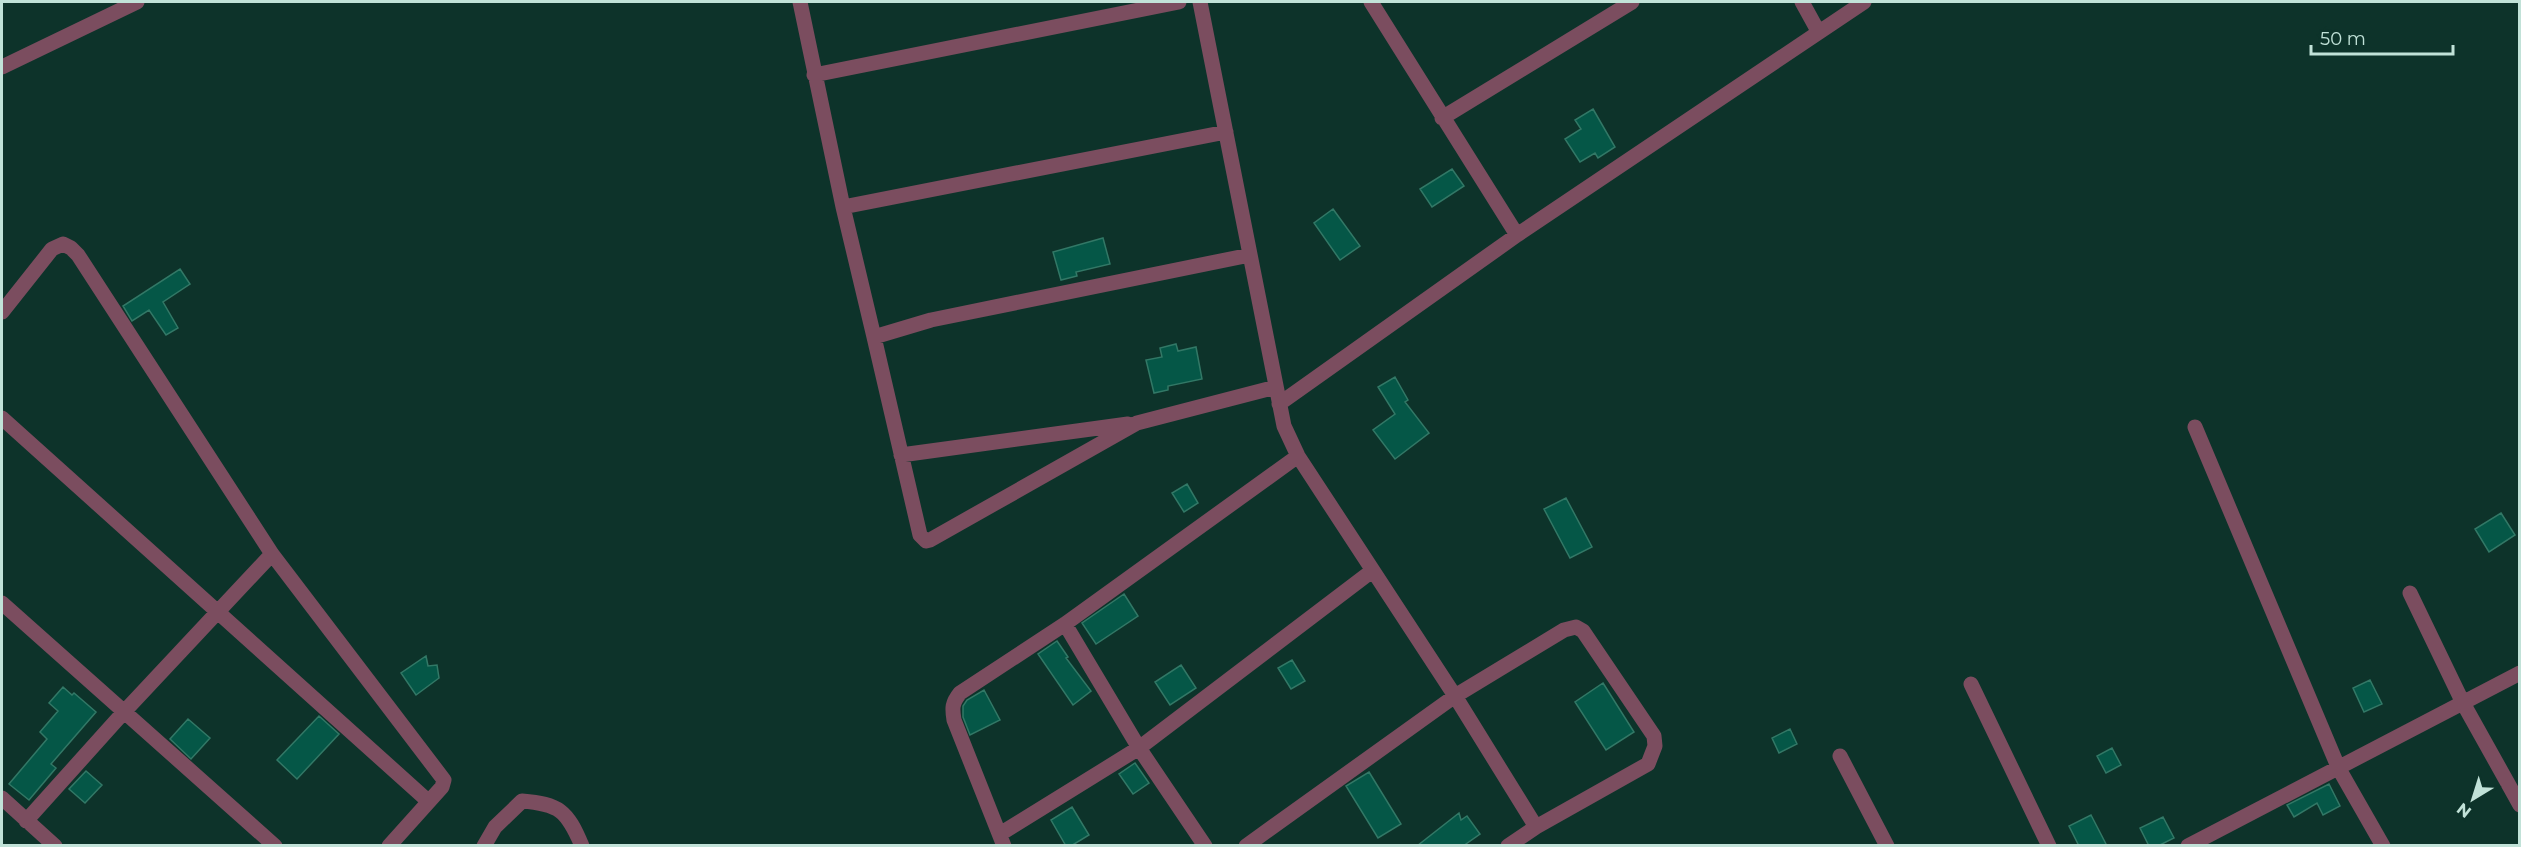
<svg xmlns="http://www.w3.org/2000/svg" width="2521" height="847" viewBox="0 0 2521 847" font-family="Montserrat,sans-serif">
	<rect width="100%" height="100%" fill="#0d332a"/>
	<!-- building -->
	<path fill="#055747" stroke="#327866" stroke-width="1.5" d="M1593,109L1615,147L1598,158L1595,153L1580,162L1565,139L1581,129L1575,120Z
		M1452,169L1464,186L1432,207L1420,189Z
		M1333,209L1360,246L1340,260L1314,223Z
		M1103,238L1110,264L1076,272L1077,276L1061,280L1053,252Z
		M180,269L190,284L163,302L178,328L166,335L149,310L132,321L123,306Z
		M1176,344L1178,351L1196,347L1202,379L1168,386V390L1154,393L1146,360L1162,357L1160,348Z
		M1395,377L1408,400L1405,402L1429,433L1395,459L1373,430L1395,414L1378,387Z
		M1187,484L1198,503L1184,512L1172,493Z
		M1566,498L1592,547L1570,558L1544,509Z
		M2501,513L2515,535L2489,552L2475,529Z
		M1124,594L1138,616L1096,644L1082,623Z
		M1057,641L1068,657L1066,658L1091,691L1073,705L1038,654Z
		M426,656L428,666L437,665L439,678L416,695L401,673Z
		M1292,660L1305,681L1291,689L1278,668Z
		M1181,665L1196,688L1170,705L1155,682Z
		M2370,680L2382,704L2364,712L2353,688Z
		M1603,683L1634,732L1606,750L1575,702Z
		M63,687L72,695L74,693L96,712L51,764L56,768L29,800L9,784L47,739L40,732L58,711L49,703Z
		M984,690L1000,720L970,735L963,717V706L967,700Z
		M319,716L339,734L297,779L277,760Z
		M188,719L210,738L191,759L170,739Z
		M1790,729L1797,744L1779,753L1772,738Z
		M2112,748L2121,765L2106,773L2097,756Z
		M1135,763L1149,783L1133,794L1119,774Z
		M86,771L102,785L85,803L69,789Z
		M1369,772L1401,824L1378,838L1346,786Z
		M2329,784L2340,806L2323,815L2317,803L2294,817L2287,805Z
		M1072,807L1089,835L1071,846H1066L1051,820Z
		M1459,813L1461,820L1467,816L1480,834L1463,846H1417Z
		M2091,815L2107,846H2079L2069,826Z
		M2163,817L2174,838L2158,846H2149L2140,828Z"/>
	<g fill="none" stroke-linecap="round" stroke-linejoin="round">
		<!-- street -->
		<path stroke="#7b4d5f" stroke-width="15" d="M800,2L843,207L874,337L931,320L1250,255
			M1200,2L1284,426L1298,456L1455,696L1536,827
			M1371,2L1517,235
			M1802,2L1818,31
			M2,67L137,2
			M814,75L1179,2
			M1442,118L1632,2
			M843,207L1226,132
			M2,312L52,249L63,244L71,248L78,255L272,554L444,780L442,787L389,846
			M874,337L920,535L926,541L930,540L1137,423L1276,387
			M1279,404L1517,235L1864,2
			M2,418L428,801
			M2195,427L2339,769L2383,846
			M901,455L1128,424
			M2410,593L2463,703L2520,805
			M2,603L275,846
			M1065,624L1139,748L1205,846
			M1971,684L2049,846
			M1840,756L1887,846
			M2,798L55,846
			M26,821L123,713L272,554
			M1000,834L1139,748L1372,571
			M484,846L495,827L522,801C559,804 567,810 582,846
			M1004,846L954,720C952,708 952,703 960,693L1065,624L1298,456
			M1246,846L1455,696L1564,630L1576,627L1583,631L1654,736L1655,746L1648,764L1536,827L1508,846
			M2188,846L2520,673"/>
	</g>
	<!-- border -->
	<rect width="2521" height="847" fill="none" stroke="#c1e2d8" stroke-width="6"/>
	<!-- north arrow -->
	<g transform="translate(2473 799) rotate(218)" stroke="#0d332a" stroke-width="4.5" paint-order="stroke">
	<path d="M0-4.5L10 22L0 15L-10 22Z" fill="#c1e2d8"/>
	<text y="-9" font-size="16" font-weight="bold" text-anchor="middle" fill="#c1e2d8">N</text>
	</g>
	<!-- scale -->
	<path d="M2311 45v9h142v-9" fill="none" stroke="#c1e2d8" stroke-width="3"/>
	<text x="2320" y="45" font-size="18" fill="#c1e2d8" stroke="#0d332a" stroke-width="4.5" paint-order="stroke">50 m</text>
</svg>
